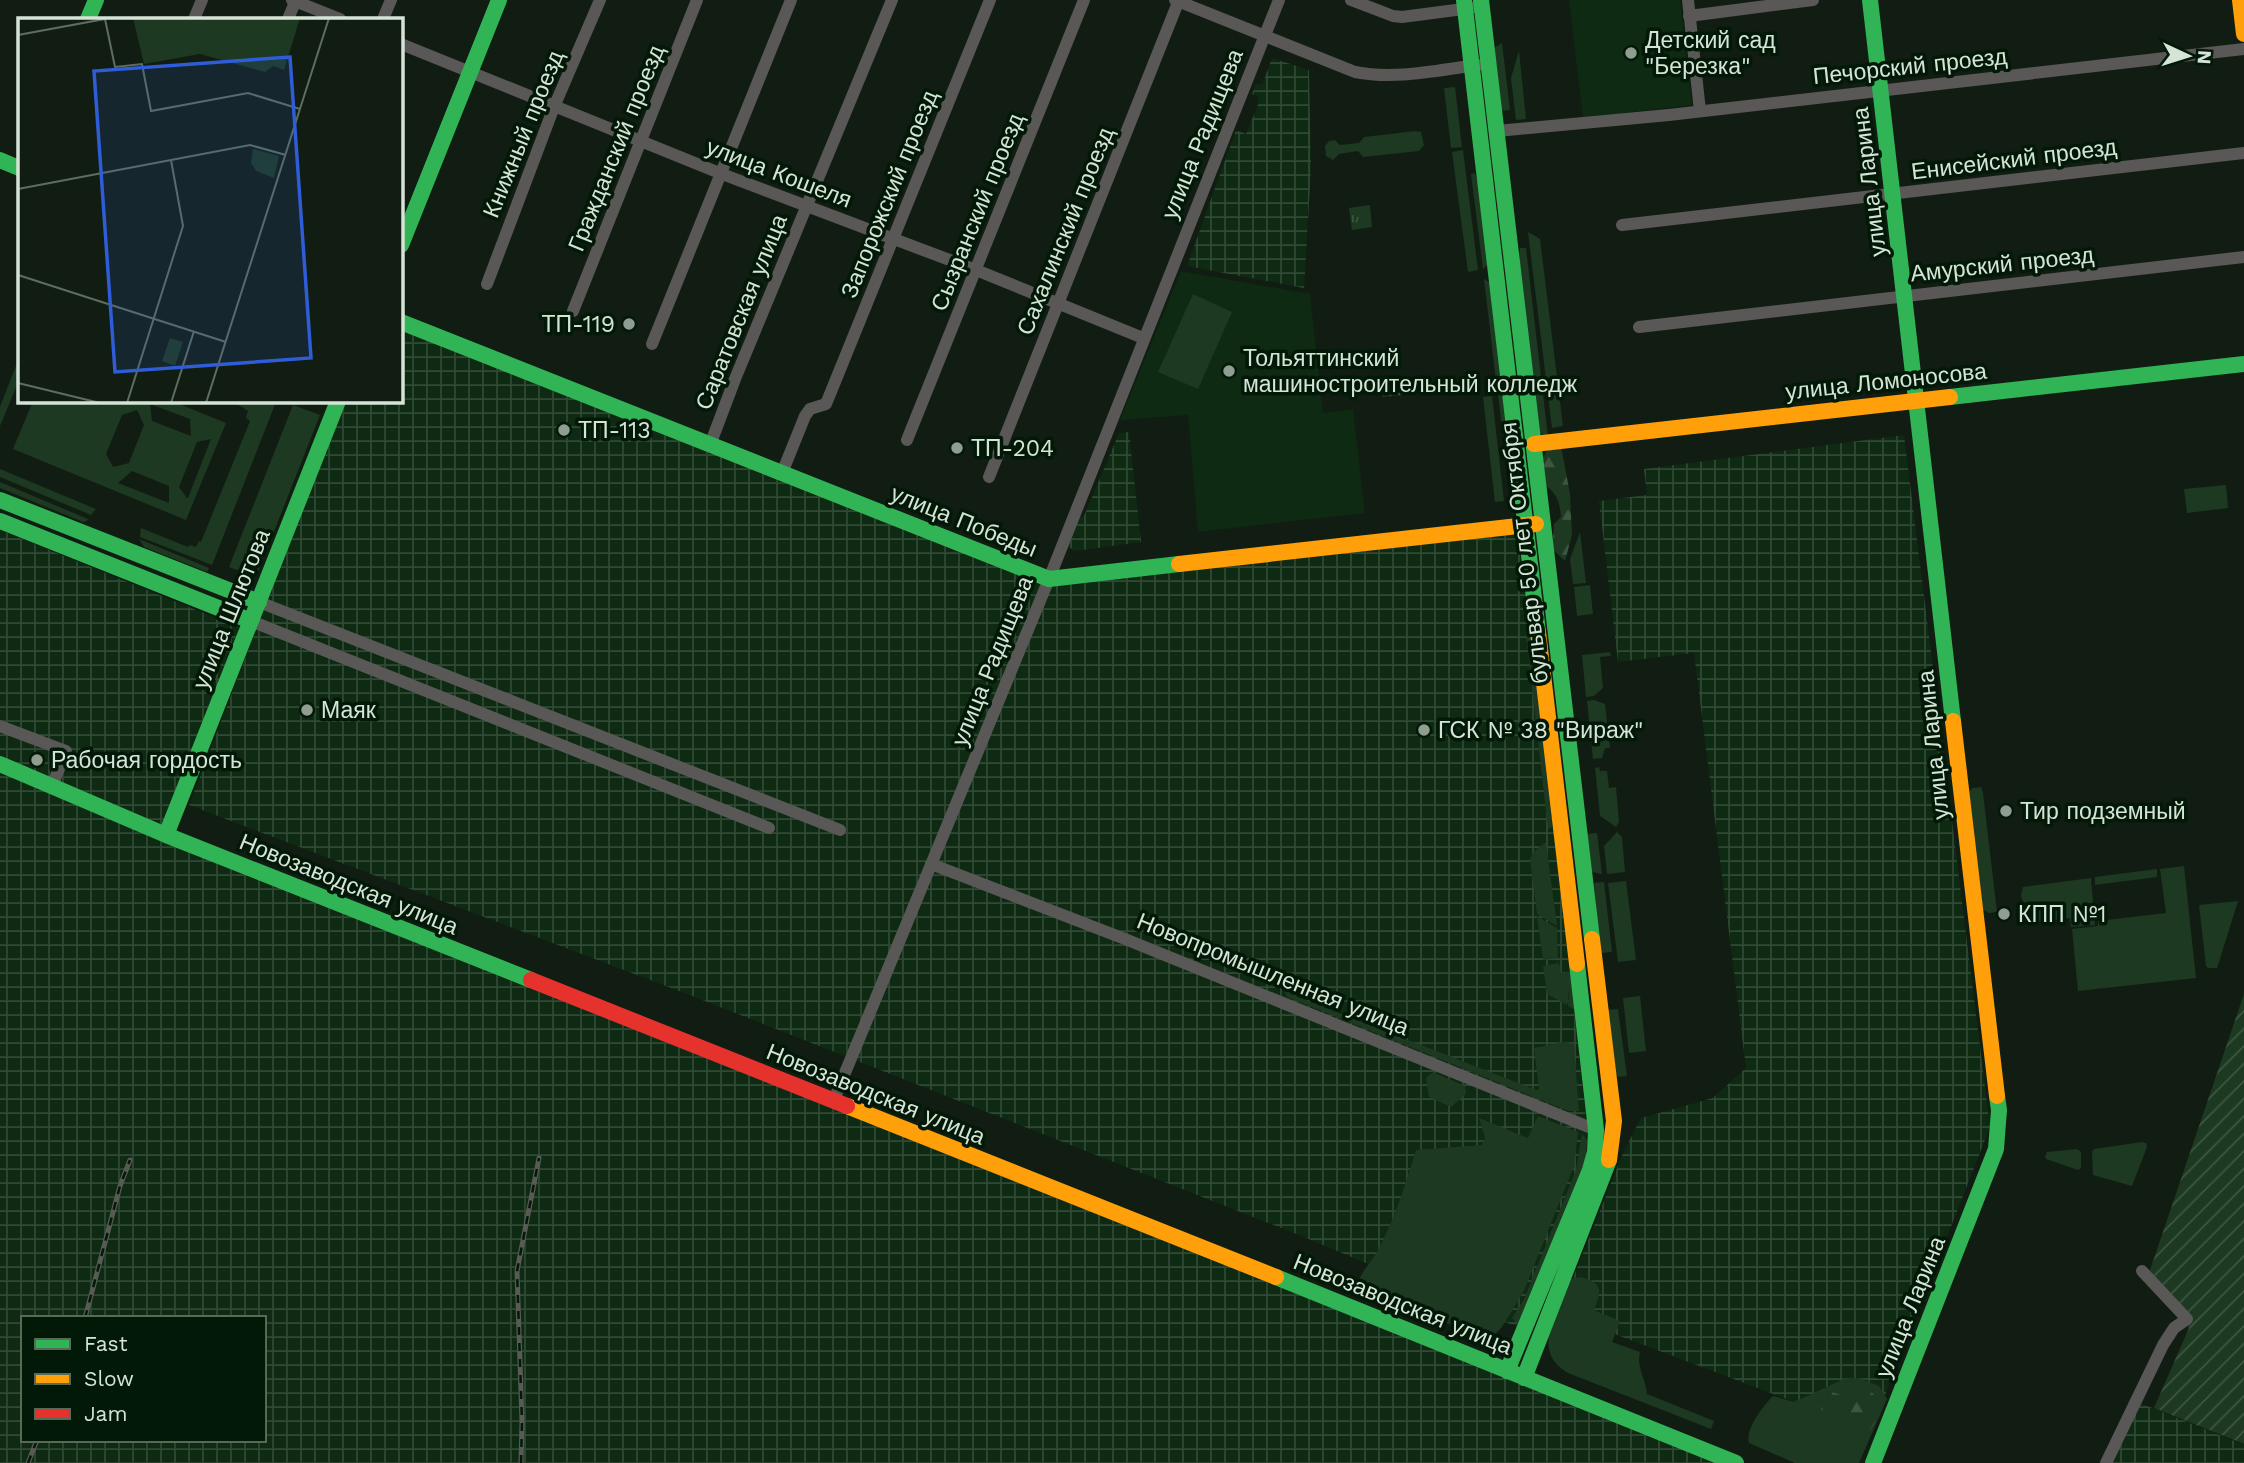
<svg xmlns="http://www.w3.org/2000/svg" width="2244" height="1463" viewBox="0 0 2244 1463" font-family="'Work Sans',sans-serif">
	<defs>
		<pattern id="industrial-grid" width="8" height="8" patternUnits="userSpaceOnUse" patternTransform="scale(1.75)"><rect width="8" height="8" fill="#0e2a13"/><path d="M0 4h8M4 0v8" fill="none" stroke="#304935"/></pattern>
		<pattern id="forest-firs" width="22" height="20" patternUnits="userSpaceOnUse" patternTransform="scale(1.75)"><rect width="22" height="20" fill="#1d3921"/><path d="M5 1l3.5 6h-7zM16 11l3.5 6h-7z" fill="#3d5640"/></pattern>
		<pattern id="park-tufts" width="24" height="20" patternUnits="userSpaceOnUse" patternTransform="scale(1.75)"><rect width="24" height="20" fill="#1d3921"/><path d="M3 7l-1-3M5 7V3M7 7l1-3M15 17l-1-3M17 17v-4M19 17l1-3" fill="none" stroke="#3d5640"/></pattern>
		<pattern id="garden-furrows" width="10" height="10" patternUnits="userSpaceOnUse" patternTransform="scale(1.75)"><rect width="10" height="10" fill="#1d3921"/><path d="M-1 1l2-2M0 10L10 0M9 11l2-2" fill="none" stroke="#3d5640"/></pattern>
	</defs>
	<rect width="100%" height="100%" fill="#111d12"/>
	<!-- built -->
	<path fill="#0e2a13" d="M1569,0H1680L1692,105L1583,118Z
		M1181,271L1310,294L1323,413L1353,409L1365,513L1198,532L1188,415L1120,420Z"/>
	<!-- industrial -->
	<path fill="url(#industrial-grid)" fill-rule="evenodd" d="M1272,58L1309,70L1311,169L1304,288L1187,266L1236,130L1246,134L1259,102L1257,100L1258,96L1252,94L1256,84L1262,85Z
		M401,326L1051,584L1520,531L1587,1128L1585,1164L1517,1327L1304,1237L687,994L189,805L344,401H401Z
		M1129,432L1141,542L1076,551L1068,547L1080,516H1084L1119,433Z
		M1904,435L1990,1127L1871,1431L1559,1313L1623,1153L1641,1118L1713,1098L1746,1068L1694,653L1618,662L1599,501L1647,495L1644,469Z
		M0,530L243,629L164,829L0,763Z
		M0,768L1736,1463H0ZM23,1318H264V1440H23Z
		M2135,1401L2244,1445V1463H2104Z"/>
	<!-- grass -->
	<path fill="#1d3921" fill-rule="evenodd" d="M1502,43L1510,110L1500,111L1494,48Z
		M1519,51L1526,119L1516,120L1511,78Z
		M1455,87L1462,147L1451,148L1444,88Z
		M1415,131L1421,132L1424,145L1419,151L1363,157L1358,151L1339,154L1333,160L1326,156L1325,146L1329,141L1335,140L1340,145L1359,143L1364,137Z
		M1463,150L1478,270L1468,272L1452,152Z
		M1475,173L1482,197L1488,264L1483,269L1471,174Z
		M1528,232L1540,239L1563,426L1552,428Z
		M1520,248H1526L1548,437L1540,433L1518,267Z
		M1484,279L1490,283L1501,387L1497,389Z
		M1193,294L1232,312L1198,389L1158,372Z
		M19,358V380L0,426V407Z
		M1498,394L1504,398L1515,502L1511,505Z
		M1492,396L1504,501L1495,502L1483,397Z
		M33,401H172L226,423L186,520L13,449ZM150,404L190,419L191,436L152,421ZM137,410L144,425L129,463L113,467L106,454L122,415ZM211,439L188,498H187L179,487L197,442ZM132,471L169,486V503L118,483Z
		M232,401L276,402L212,565L140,537L141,528L188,547L190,545L196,547L199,541L201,542L250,421L246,418L248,411Z
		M293,405L320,415L256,577L229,567Z
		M0,469L96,509L91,515L0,477Z
		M0,482L88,519L87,521L83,522L0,488Z
		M2226,485L2228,508L2187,513L2184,489Z
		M1580,532L1586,583L1573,584L1570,559Z
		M139,539L209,568L207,572L144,547Z
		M1590,585L1593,614L1577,616L1574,587Z
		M1534,626L1552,827L1548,829L1525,627Z
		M1610,652L1611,656L1600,657L1603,688L1594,696L1586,697L1582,655Z
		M1594,700L1605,704L1610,748H1605L1602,758L1593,759L1587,701Z
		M1599,767L1600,771H1607L1609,788L1616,787L1619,822L1616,827L1600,816L1595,768Z
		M1981,787L1983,793L1997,912L1989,913L1982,909L1969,792L1972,788Z
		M1617,832L1622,837L1625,872L1607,874L1604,846Z
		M1597,833L1602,874L1592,872L1585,834Z
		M1546,842L1557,926L1537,914L1530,859L1534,851Z
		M2184,866L2196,978L2078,991L2072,929L2098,926V921L2166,913L2160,869Z
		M2157,869V877L2095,885V877Z
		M2091,878L2095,925L2071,927L2070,918L2032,922L2026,919L2021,894L2023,887Z
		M1626,881L1636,960L1618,962L1608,883Z
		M1604,882L1612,952L1600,953L1594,883Z
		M2238,901L2219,962L2217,968H2208L2206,966L2199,905Z
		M1537,916L1557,928L1558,958L1543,960Z
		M1559,963L1561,973L1570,972L1575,1010L1568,1006L1570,985L1567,1005L1547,994L1543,966Z
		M1286,987L1290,994L1536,1090H1539L1534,1048L1564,1042L1574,1044L1579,1111H1568L1287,997L1284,991Z
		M1640,996L1646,1051L1629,1053L1623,998Z
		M1618,1009L1627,1076L1618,1077L1615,1072L1607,1010Z
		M1433,1072L1465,1086L1466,1094L1451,1107L1429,1097L1426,1078Z
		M1538,1116L1578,1132L1574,1166L1524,1291L1502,1327L1492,1337L1482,1338L1375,1293L1373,1296L1358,1289C1356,1276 1371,1263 1377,1252C1395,1219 1405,1185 1416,1150L1482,1145L1485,1138L1479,1118L1528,1138Z
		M1582,1134L1587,1140L1585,1166L1518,1324L1512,1318L1524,1299L1576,1170Z
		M2142,1142L2146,1143L2147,1147L2132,1186L2093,1175L2092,1152L2094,1149Z
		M2077,1149L2081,1152V1168L2078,1170L2046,1159L2045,1157L2047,1152Z
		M1581,1277C1603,1283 1602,1291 1594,1310L1620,1321L1612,1342L1640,1352C1636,1366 1646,1380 1647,1394L1714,1421L1711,1429L1568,1373C1529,1351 1558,1310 1571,1279Z
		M1858,1378L1879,1386L1887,1399L1859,1463H1795L1749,1443C1745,1429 1763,1406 1773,1396L1794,1402L1844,1379Z"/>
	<!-- forest -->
	<path fill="url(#forest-firs)" d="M1561,446L1570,494L1572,535L1565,561L1552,549L1554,524L1561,517C1560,503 1557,492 1544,485L1541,461L1548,449Z
		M1867,1390L1874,1394C1877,1408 1880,1421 1868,1432H1859L1821,1409L1822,1401L1832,1392L1855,1400L1862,1391Z"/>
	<!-- park -->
	<path fill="url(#park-tufts)" d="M1370,205L1372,227L1352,230L1349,208Z
		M1410,382L1411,394L1383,397L1381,385Z"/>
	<!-- garden -->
	<path fill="url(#garden-furrows)" d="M2244,994V1444L2154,1408L2189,1328L2150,1270Z"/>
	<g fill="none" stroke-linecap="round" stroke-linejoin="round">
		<!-- street -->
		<path stroke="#5a5757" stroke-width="12" d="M292,0L340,19
			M1175,0L1355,72C1396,80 1437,70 1478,65
			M1351,0L1393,16L1402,17L1471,8
			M1688,0L1700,111
			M1689,16L1813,0
			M194,19L202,0
			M288,19L296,0
			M383,19L391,0
			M401,44L722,174L976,270L1143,338
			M1497,131L1669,115L2244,49
			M1622,225L2244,153
			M487,284L554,107L600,0
			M573,311L697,0
			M1639,327L2244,257
			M652,344L791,0
			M907,440L1084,0
			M710,445L735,379L892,0
			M782,473L805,416L810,409L826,404L990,0
			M989,477L1179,0
			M259,602L840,830
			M251,621L769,828
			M0,726L66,751L52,786
			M931,864L1125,939L1596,1130
			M833,1102L1049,579L1279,0
			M2106,1463L2163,1345L2174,1328L2187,1319L2142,1271"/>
		<!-- fast -->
		<path stroke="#30b455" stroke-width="16" d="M1464,0L1538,632
			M1481,0L1592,939
			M1870,0L1953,721
			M88,19L96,0
			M0,160L19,168
			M401,245L499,0
			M401,322L1049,579L1179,564
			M1950,397L2244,364
			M0,500L259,602
			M0,521L251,621
			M0,764L166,835L531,980
			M166,835L338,401
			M1276,1277L1736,1463
			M1507,1371L1590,1170L1595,1152L1596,1130L1577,964
			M1524,1378L1609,1160
			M1873,1463L1996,1149L1999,1110L1997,1096"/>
		<!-- slow -->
		<path stroke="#ff9f0a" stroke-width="16" d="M2240,0L2244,34
			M1534,444L1950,397
			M1179,564L1536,524
			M1538,632L1577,964
			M1953,721L1997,1096
			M1592,939L1614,1121L1609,1160
			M847,1106L1276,1277"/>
		<!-- jam -->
		<path stroke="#e5322d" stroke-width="16" d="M531,980L847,1106"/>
		<defs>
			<path id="rail" d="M85,1318L120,1186L130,1160
				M28,1463L37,1440
				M521,1463L522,1422L517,1271L539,1158"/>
		</defs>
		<!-- rail casing -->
		<use href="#rail" stroke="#585a56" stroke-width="5"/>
		<!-- rail -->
		<use href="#rail" stroke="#031907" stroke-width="2.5" stroke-dasharray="8" stroke-linecap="butt"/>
	</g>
	<!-- markers -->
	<g fill="#909e91" stroke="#031907" stroke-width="2.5">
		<circle cx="1631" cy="53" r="7"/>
		<circle cx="629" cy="324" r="7"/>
		<circle cx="1229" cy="371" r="7"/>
		<circle cx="564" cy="430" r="7"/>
		<circle cx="957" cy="448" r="7"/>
		<circle cx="307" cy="710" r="7"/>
		<circle cx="1424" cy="730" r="7"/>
		<circle cx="37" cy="760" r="7"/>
		<circle cx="2006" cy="811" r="7"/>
		<circle cx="2004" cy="914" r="7"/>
	</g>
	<g text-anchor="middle" stroke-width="7" stroke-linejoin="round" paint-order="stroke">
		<!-- poi labels -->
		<g font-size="23" fill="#d5e4d6" stroke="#031907" text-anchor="start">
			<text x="1645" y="48">Детский сад<tspan x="1645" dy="26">"Березка"</tspan></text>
			<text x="615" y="332" text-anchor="end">ТП-119</text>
			<text x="1243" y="366">Тольяттинский<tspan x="1243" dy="26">машиностроительный колледж</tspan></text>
			<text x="578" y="438">ТП-113</text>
			<text x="971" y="456">ТП-204</text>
			<text x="321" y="718">Маяк</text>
			<text x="1438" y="738">ГСК № 38 "Вираж"</text>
			<text x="51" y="768">Рабочая гордость</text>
			<text x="2020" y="819">Тир подземный</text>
			<text x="2018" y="922">КПП №1</text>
		</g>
		<!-- street labels -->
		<g font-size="23" fill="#d5e4d6" stroke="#031907">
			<text transform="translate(1910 66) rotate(-6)" y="8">Печорский проезд</text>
			<text transform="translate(523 134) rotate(-68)" y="8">Книжный проезд</text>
			<text transform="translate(1202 134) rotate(-68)" y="8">улица Радищева</text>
			<text transform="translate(616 148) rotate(-68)" y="8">Гражданский проезд</text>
			<text transform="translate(2014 159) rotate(-7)" y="8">Енисейский проезд</text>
			<text transform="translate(779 173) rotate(21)" y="8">улица Кошеля</text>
			<text transform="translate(1869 182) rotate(-97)" y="8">улица Ларина</text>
			<text transform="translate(889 194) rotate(-68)" y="8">Запорожский проезд</text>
			<text transform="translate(977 212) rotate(-68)" y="8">Сызранский проезд</text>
			<text transform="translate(1065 231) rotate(-68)" y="8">Сахалинский проезд</text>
			<text transform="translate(2002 264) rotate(-6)" y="8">Амурский проезд</text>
			<text transform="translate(741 312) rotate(-68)" y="8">Саратовская улица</text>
			<text transform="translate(1886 381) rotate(-6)" y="8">улица Ломоносова</text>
			<text transform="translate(964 521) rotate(22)" y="8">улица Победы</text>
			<text transform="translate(1524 553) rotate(-97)" y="8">бульвар 50 лет Октября</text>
			<text transform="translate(231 609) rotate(-68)" y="8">улица Шлютова</text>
			<text transform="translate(992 661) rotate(-68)" y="8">улица Радищева</text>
			<text transform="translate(1933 745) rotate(-96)" y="8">улица Ларина</text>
			<text transform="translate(349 884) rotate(22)" y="8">Новозаводская улица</text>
			<text transform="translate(1273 974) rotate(22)" y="8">Новопромышленная улица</text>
			<text transform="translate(876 1094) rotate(22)" y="8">Новозаводская улица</text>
			<text transform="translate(1403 1304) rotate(22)" y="8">Новозаводская улица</text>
			<text transform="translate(1910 1307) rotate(-68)" y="8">улица Ларина</text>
		</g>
	</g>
	<!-- overview -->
	<g transform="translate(18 18)">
		<rect width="385" height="385" fill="#111d12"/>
		<path d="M235,131L261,138L256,160L238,153L233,145ZM152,320L165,324L157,348L144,343Z" fill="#1d3921"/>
		<path d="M115,0H282L266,52L255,48L247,54L182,36L126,46Z" fill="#1d3921"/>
		<path fill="none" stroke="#5f6d60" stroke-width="2" d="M0,17L87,1L97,49L124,46L133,93L230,75L282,91M0,171L232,127L268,137M0,257L208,324M0,365L82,385M109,385L165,208L153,142M153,385L176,313M188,385L311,0"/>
		<path fill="#2f5dd8" fill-opacity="0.15" stroke="#2f5dd8" stroke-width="3.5" d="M272,39L293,340L97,354L76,53Z"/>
		<rect width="385" height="385" fill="none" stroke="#d5e4d6" stroke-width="3.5"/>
	</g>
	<!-- legend -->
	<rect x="21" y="1316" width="245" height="126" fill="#031907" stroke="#576a5a" stroke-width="2"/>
	<rect x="35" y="1339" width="35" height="10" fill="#30b455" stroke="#576a5a" stroke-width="2"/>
	<text x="84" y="1351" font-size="21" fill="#d5e4d6">Fast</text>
	<rect x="35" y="1374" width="35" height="10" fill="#ff9f0a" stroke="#576a5a" stroke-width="2"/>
	<text x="84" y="1386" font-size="21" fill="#d5e4d6">Slow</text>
	<rect x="35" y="1409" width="35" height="10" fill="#e5322d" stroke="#576a5a" stroke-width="2"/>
	<text x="84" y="1421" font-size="21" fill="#d5e4d6">Jam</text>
	<!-- north arrow -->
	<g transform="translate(2188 56) rotate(94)" stroke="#031907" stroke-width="5" paint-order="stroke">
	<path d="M0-5L12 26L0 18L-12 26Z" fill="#d5e4d6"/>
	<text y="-10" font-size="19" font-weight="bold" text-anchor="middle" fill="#d5e4d6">N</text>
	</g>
</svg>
